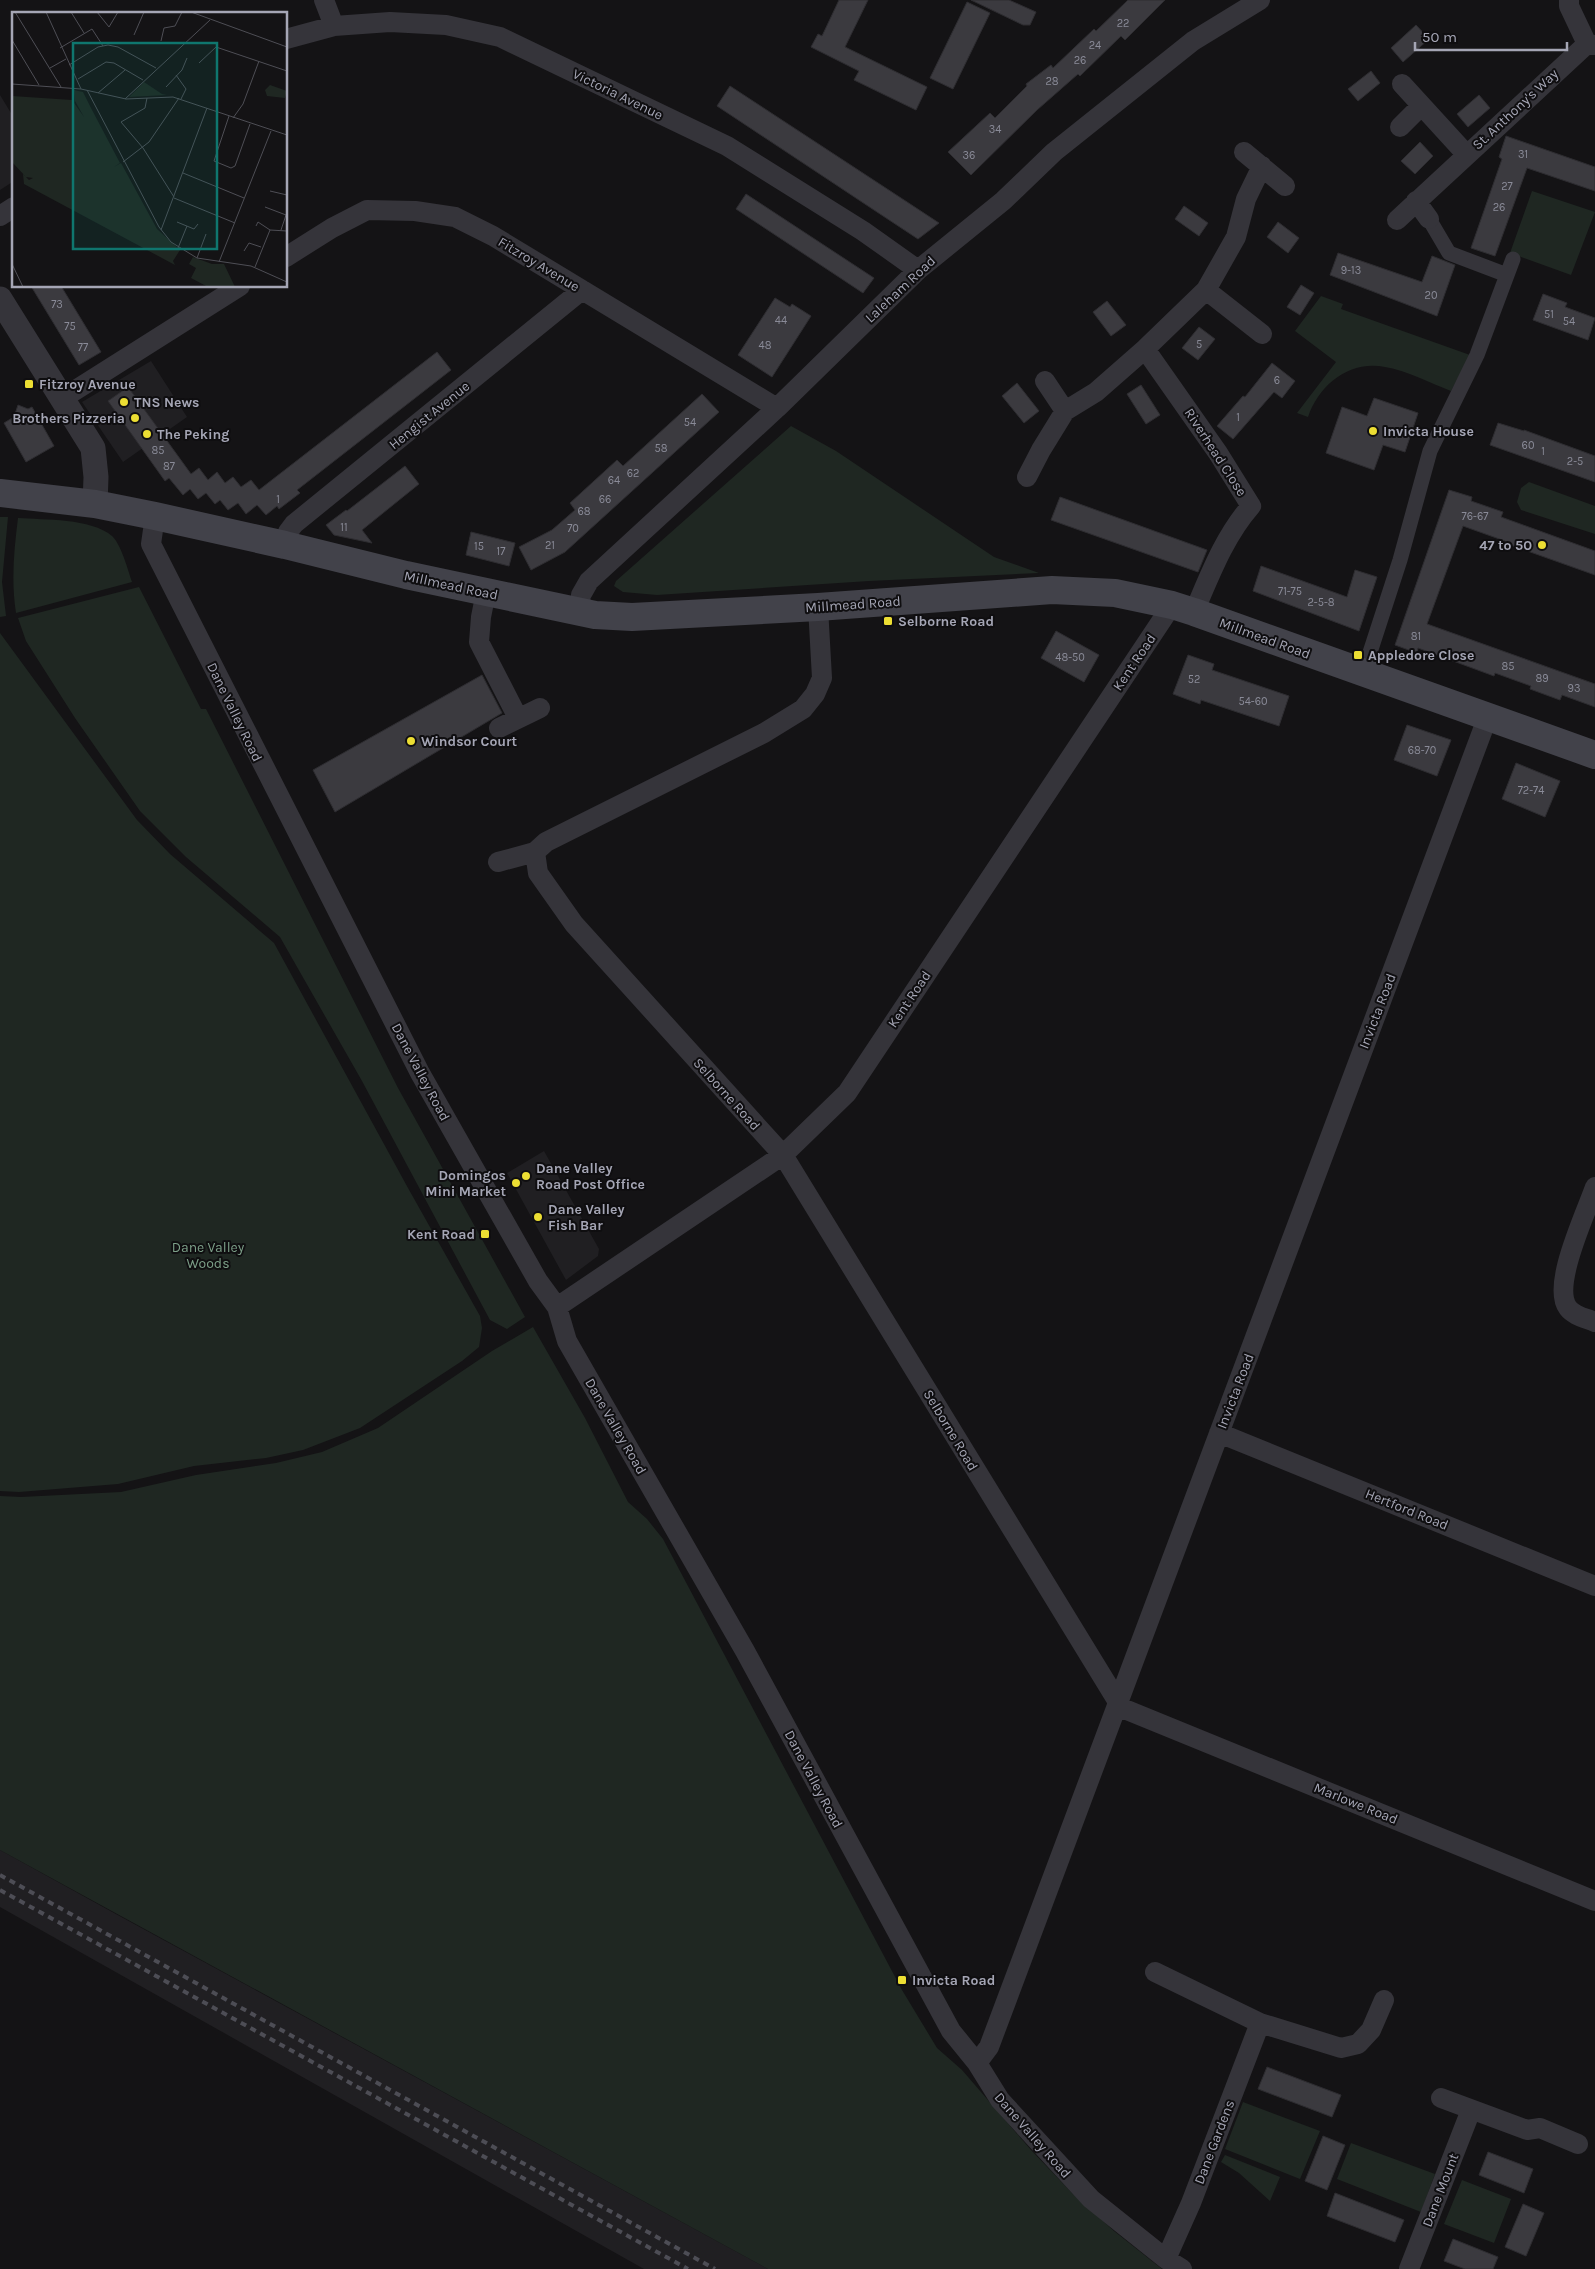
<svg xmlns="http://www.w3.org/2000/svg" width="1595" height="2269" viewBox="0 0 1595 2269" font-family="Karla,sans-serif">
	<rect width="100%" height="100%" fill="#141315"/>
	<!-- built -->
	<path fill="#201f22" d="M0,95L14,118V181L0,190Z
		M151,361L187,417L123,462L82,402Z
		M544,1151L599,1249L598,1256L566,1280L507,1173Z
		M0,1850L114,1913L768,2269H644L0,1907Z"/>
	<!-- green -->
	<path fill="#1f2722" d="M1532,191L1595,212L1571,275L1510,253Z
		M1321,296L1343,304L1341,309L1470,355L1451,391C1430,383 1408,371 1385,367C1349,360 1319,385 1308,417L1297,413L1336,362L1295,331Z
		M791,426L836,451L994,557L1039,573L869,581L657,595L623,592L614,586L616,581Z
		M1529,482L1595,506V534L1521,510L1517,502L1521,488Z
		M0,517H8L2,582L6,616L0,617Z
		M18,518C44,520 91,518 112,536C121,544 128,570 132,582L16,613C11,581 14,550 18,518Z
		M139,587L201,709H206L398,1088L525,1317L507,1329L490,1320L362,1081L280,937L186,857L140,811L75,718L26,641L18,618Z
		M0,633L137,820L170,854L274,943L408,1188L480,1316L482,1328L479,1347L462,1361L360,1428L303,1450L266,1458L194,1466L118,1484L19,1492L0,1491Z
		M533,1327L585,1418L628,1502L647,1519L663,1539L902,1990L937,2048L962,2070L1031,2150L1073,2194L1114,2231L1162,2269H768L0,1850V1496L21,1497L121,1492L196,1475L276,1463L322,1452L378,1428L492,1351Z
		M1243,2102L1320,2131L1300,2179L1225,2149Z
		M1351,2143L1435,2174L1421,2212L1337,2179Z
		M1225,2155L1280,2177L1270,2201L1239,2173L1221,2162Z
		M1462,2180L1511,2199L1494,2243L1444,2224Z"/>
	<!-- building -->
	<path fill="#3b3a3f" stroke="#2e2d31" d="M839,0H868L845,47L927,87L916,110L854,80L859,71L811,47L818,34L822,36Z
		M971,0H1009L1036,12L1030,25H1023Z
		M1128,0H1165L1125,40L1121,36L1080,76L1078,74L1037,110L971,175L948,152L990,113L995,118L1027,86L1026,84L1051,65L1053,68L1094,29L1096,31Z
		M967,2L990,13L953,89L930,78Z
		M1416,25L1429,39L1403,62L1391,48Z
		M1371,71L1380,83L1358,101L1348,89Z
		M730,86L904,200L939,223L918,239L871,208L717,106Z
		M1479,95L1490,108L1468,127L1457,114Z
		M1506,136L1595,167V191L1527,168L1495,256L1471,248L1502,159L1499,157Z
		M1420,142L1433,156L1415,174L1401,161Z
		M746,194L874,278L863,293L736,209Z
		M1184,206L1208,223L1199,236L1175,219Z
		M1278,222L1299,238L1288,253L1267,237Z
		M1338,253L1422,282L1432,256L1455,265L1437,316L1330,275Z
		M1301,285L1314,293L1300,315L1287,307Z
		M31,286H61L101,352L79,365Z
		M1543,294L1567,303L1565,307L1595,318L1588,340L1533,320Z
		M775,298L790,307L792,304L811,316L772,377L738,355Z
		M1107,301L1126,325L1111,336L1093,312Z
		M1199,327L1215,339L1198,360L1182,348Z
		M437,352L451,370L297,490L300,493L279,509L277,506L266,515L257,505L246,514L238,503L228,510L220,500L215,504L206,493L198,499L190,489L183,495L169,478L165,481L108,401L128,387L191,474L199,468L208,480L217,472L225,483L233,477L241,487L251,480L259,490Z
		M1272,363L1295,381L1282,398L1274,392L1233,439L1217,426L1243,396L1245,397Z
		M1017,383L1039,411L1024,423L1002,396Z
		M1141,385L1160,415L1146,424L1127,394Z
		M702,394L719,412L565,552L531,570L519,547L552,530L575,510L570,503L617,460L623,466Z
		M1374,398L1418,413L1405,452L1383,445L1374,470L1326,453L1342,407L1367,416Z
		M18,405L28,409L32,407L54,446L26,462L4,423L14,417Z
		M1498,423L1524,431V430L1595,456V482L1490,445Z
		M405,466L419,484L362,530L372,543L334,535L326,525L346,510L347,511Z
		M1449,490L1472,497L1471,501L1503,512L1501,517L1595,551V575L1505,543V541L1463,526L1427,624L1595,684V707L1562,695L1560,700L1530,689L1531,686L1495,673L1494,676L1418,648L1417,653L1395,645Z
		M1060,497L1207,550L1198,572L1051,520Z
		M471,532L515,543L509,566L466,555Z
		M1261,566L1347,597L1355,570L1377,577L1359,631L1253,591Z
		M1056,631L1099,655L1084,682L1041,658Z
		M1188,655L1214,664L1212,670L1289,696L1279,726L1201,700L1200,704L1173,694Z
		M482,675L502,713L335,812L313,770Z
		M1407,725L1451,740L1437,776L1394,760Z
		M1516,763L1560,781L1545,817L1502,799Z
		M1267,2067L1341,2095L1332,2117L1258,2089Z
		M1323,2136L1345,2145L1327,2190L1305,2181Z
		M1488,2152L1533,2169L1524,2193L1479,2175Z
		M1335,2193L1404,2220L1395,2242L1327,2216Z
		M1523,2204L1544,2213L1526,2256L1505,2247Z
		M1453,2239L1498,2257L1493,2269H1465L1444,2261Z"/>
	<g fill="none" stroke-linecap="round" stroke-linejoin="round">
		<!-- pedestrian -->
		<path stroke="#35343a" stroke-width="15" d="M1429,219L1449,253L1507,275
			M1363,674L1400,560L1430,451L1477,355L1513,259"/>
		<!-- minor -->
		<path stroke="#35343a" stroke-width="20" d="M324,0L334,26
			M1569,0V6L1587,44
			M286,39L334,26L390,22L446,25L500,37L727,146L863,231L918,270
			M1402,84L1466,154
			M1400,127L1421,106
			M1244,152L1285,186
			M1416,201L1429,219
			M0,216L14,207
			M1397,220L1587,44L1595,45
			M286,257L332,228L367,210L415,211L455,217L493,236L777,408
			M1206,290L1262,334
			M1145,349L1218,453L1251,506C1224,537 1210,575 1194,612
			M1045,381L1065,411
			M63,398L240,286
			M1027,477L1041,450L1065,411L1096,392L1145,349L1206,290L1236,237L1246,199L1262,166
			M155,516L151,544L420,1073L538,1281L557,1307L567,1341L745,1651L951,2031L977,2063L1000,2100L1091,2199L1166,2259L1182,2269
			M285,545L288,532L294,524L582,290
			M486,592L481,617L479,642L518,718
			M818,607L822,678L815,694L803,709L764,733L546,842L535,852L538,873L574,924L783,1155L1118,1702
			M579,613L581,595L589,581L777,408L918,270L1003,201L1054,152L1193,41L1260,0
			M499,728L540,708
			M498,862L535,852
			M1595,1187C1586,1213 1551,1286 1568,1308C1574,1316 1586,1318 1595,1322
			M557,1307L783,1155L847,1093L1172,605
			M1219,1433L1595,1586
			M1117,1706L1595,1901
			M1155,1972L1260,2023L1341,2048L1358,2044L1371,2030L1384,2000
			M977,2063L989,2047L1488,716
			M1441,2098L1527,2130L1540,2128L1578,2144
			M1166,2259L1191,2203L1260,2023
			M1409,2269L1471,2110"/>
		<!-- tertiary -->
		<path stroke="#35343a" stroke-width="25" d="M0,299L93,448L96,477L95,504"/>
		<!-- secondary -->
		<path stroke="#42424a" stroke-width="28" d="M0,493L95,504L155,516L285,545L406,575L595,615L632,617L818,607L1052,590L1115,593L1172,605L1194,612L1595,755"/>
		<!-- rail -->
		<path stroke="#4d4d55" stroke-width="4" stroke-dasharray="6 5" stroke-linecap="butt" d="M0,1875L715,2269
			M0,1890L688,2269"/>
	</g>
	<!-- markers -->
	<g fill="#ecde33" stroke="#0f0e10" stroke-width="2">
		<rect x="24" y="379" width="10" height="10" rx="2.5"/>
		<circle cx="124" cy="402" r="5"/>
		<circle cx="135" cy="418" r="5"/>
		<circle cx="1373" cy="431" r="5"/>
		<circle cx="147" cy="434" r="5"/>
		<circle cx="1542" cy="545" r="5"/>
		<rect x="883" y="616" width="10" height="10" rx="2.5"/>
		<rect x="1353" y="650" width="10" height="10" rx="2.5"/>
		<circle cx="411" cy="741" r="5"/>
		<circle cx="526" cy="1176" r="5"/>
		<circle cx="516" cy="1183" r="5"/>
		<circle cx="538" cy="1217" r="5"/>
		<rect x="480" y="1229" width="10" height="10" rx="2.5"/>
		<rect x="897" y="1975" width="10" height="10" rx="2.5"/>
	</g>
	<g text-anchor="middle" stroke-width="4" stroke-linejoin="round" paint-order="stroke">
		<!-- number labels -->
		<g font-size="11" fill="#8a8b98">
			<text x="1123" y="27">22</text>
			<text x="1095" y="49">24</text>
			<text x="1080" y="64">26</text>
			<text x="1052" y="85">28</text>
			<text x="995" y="133">34</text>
			<text x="1523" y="158">31</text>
			<text x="969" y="159">36</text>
			<text x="1507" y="190">27</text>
			<text x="1499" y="211">26</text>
			<text x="1351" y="274">9-13</text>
			<text x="1431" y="299">20</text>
			<text x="57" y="308">73</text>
			<text x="1549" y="318">51</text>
			<text x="781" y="324">44</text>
			<text x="1569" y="325">54</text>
			<text x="70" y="330">75</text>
			<text x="1199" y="348">5</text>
			<text x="765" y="349">48</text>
			<text x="83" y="351">77</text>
			<text x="1277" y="384">6</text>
			<text x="1238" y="421">1</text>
			<text x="690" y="426">54</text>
			<text x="1528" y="449">60</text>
			<text x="661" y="452">58</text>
			<text x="158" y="454">85</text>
			<text x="1543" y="455">1</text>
			<text x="1575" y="465">2-5</text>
			<text x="169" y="470">87</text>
			<text x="633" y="477">62</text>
			<text x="614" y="484">64</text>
			<text x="278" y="503">1</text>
			<text x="605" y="503">66</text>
			<text x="584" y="515">68</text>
			<text x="1475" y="520">76-67</text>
			<text x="344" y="531">11</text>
			<text x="573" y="532">70</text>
			<text x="550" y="549">21</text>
			<text x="479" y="550">15</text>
			<text x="501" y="555">17</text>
			<text x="1290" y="595">71-75</text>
			<text x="1321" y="606">2-5-8</text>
			<text x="1416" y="640">81</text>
			<text x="1070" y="661">48-50</text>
			<text x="1508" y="670">85</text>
			<text x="1542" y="682">89</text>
			<text x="1194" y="683">52</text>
			<text x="1574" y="692">93</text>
			<text x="1253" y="705">54-60</text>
			<text x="1422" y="754">68-70</text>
			<text x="1531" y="794">72-74</text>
		</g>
		<!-- street labels -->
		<g font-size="14" fill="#a5a6b5" stroke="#0f0e10">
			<text transform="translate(618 94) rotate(26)" y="5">Victoria Avenue</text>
			<text transform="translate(1515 109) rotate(-43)" y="5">St. Anthony's Way</text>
			<text transform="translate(539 264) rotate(31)" y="5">Fitzroy Avenue</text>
			<text transform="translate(900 289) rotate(-43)" y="5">Laleham Road</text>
			<text transform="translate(429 415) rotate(-39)" y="5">Hengist Avenue</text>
			<text transform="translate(1216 452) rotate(57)" y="5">Riverhead Close</text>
			<text transform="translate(451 585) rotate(12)" y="5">Millmead Road</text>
			<text transform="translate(853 604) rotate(-4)" y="5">Millmead Road</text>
			<text transform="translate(1265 638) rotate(20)" y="5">Millmead Road</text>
			<text transform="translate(1134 662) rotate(-56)" y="5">Kent Road</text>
			<text transform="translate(235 712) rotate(64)" y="5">Dane Valley Road</text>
			<text transform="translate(909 999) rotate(-56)" y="5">Kent Road</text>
			<text transform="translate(1377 1011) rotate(-69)" y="5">Invicta Road</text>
			<text transform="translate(421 1072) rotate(62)" y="5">Dane Valley Road</text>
			<text transform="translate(727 1094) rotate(48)" y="5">Selborne Road</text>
			<text transform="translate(1235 1391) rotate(-69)" y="5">Invicta Road</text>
			<text transform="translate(616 1426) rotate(60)" y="5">Dane Valley Road</text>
			<text transform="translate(951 1430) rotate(59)" y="5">Selborne Road</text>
			<text transform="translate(1407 1509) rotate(22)" y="5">Hertford Road</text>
			<text transform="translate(814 1779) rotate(62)" y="5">Dane Valley Road</text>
			<text transform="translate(1356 1803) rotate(22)" y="5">Marlowe Road</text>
			<text transform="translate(1033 2135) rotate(49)" y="5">Dane Valley Road</text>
			<text transform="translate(1214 2142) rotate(-69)" y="5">Dane Gardens</text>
			<text transform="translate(1440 2190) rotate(-69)" y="5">Dane Mount</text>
		</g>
		<!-- poi labels -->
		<g font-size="14" font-weight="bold" fill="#a5a6b5" stroke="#0f0e10" text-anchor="start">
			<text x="39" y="389">Fitzroy Avenue</text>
			<text x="134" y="407">TNS News</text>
			<text x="125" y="423" text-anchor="end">Brothers Pizzeria</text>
			<text x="1383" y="436">Invicta House</text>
			<text x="157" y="439">The Peking</text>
			<text x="1532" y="550" text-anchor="end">47 to 50</text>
			<text x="898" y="626">Selborne Road</text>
			<text x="1368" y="660">Appledore Close</text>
			<text x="421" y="746">Windsor Court</text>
			<text x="536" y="1173">Dane Valley<tspan x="536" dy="16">Road Post Office</tspan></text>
			<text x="506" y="1180" text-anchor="end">Domingos<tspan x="506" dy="16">Mini Market</tspan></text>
			<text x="548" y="1214">Dane Valley<tspan x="548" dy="16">Fish Bar</tspan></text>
			<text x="475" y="1239" text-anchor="end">Kent Road</text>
			<text x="912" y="1985">Invicta Road</text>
		</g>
		<!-- park labels -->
		<g font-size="14" fill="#7c9f88" stroke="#0f0e10">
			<text x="208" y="1252">Dane Valley<tspan x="208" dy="16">Woods</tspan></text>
		</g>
	</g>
	<!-- overview -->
	<g transform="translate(12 12)">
		<rect width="275" height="275" fill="#141315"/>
		<path d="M132,70L150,82L155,83L117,85ZM258,73L275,79L273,86L255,84L253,78ZM62,78L71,80L79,96L108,151L102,155L109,151L145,217L168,238L161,249L163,253L12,172L11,162L17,168L21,166L14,165L0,150V84L60,88L72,105L63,89ZM181,245L200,252H212L223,275H196L179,266L184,256L177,252Z" fill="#1f2722"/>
		<path fill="none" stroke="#4e4e55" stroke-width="1" d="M3,0L49,75M34,0L69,77M59,0L72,21M85,0L97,15L106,0M179,0L275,35M122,23L132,0M0,28L27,73M149,29L152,16L163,14L170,0M48,36L80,17L91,34M187,51L204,35L275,59M57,53L86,35L96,33L106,35L144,56M38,56L54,47M164,63L174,77L169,87M66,67L94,50L102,51L131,68M0,72L69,77L114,87L161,85L275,123M154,75L170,58L175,46M75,78L147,215L159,230L185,246L239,254L275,270M86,81L113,58M135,86L133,96L109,110L131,136L162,185M113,87L198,8M217,104L202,149L219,156L223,154L238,112M221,106L231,92L247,49M111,150L137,130L167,86M171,161L232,186M258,179L275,183M162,186L223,211M253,195L274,203M165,210L182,217L186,212M244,214L246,210L258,218M149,218L195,96M258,218L275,219M269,218L275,200M166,236L175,214M232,239L237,231L249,235M185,246L194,222M207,250L259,119M0,252L11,275M243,255L258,218"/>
		<path fill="#0f766e" fill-opacity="0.15" stroke="#0f766e" stroke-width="2.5" d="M61,31H205V237H61Z"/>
		<rect width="275" height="275" fill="none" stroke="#a5a6b5" stroke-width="2.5"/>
	</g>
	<!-- scale -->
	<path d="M1415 42v8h152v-8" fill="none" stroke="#a5a6b5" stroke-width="2.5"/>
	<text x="1422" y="42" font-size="15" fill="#a5a6b5" stroke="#0f0e10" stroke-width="4" paint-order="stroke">50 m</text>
</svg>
